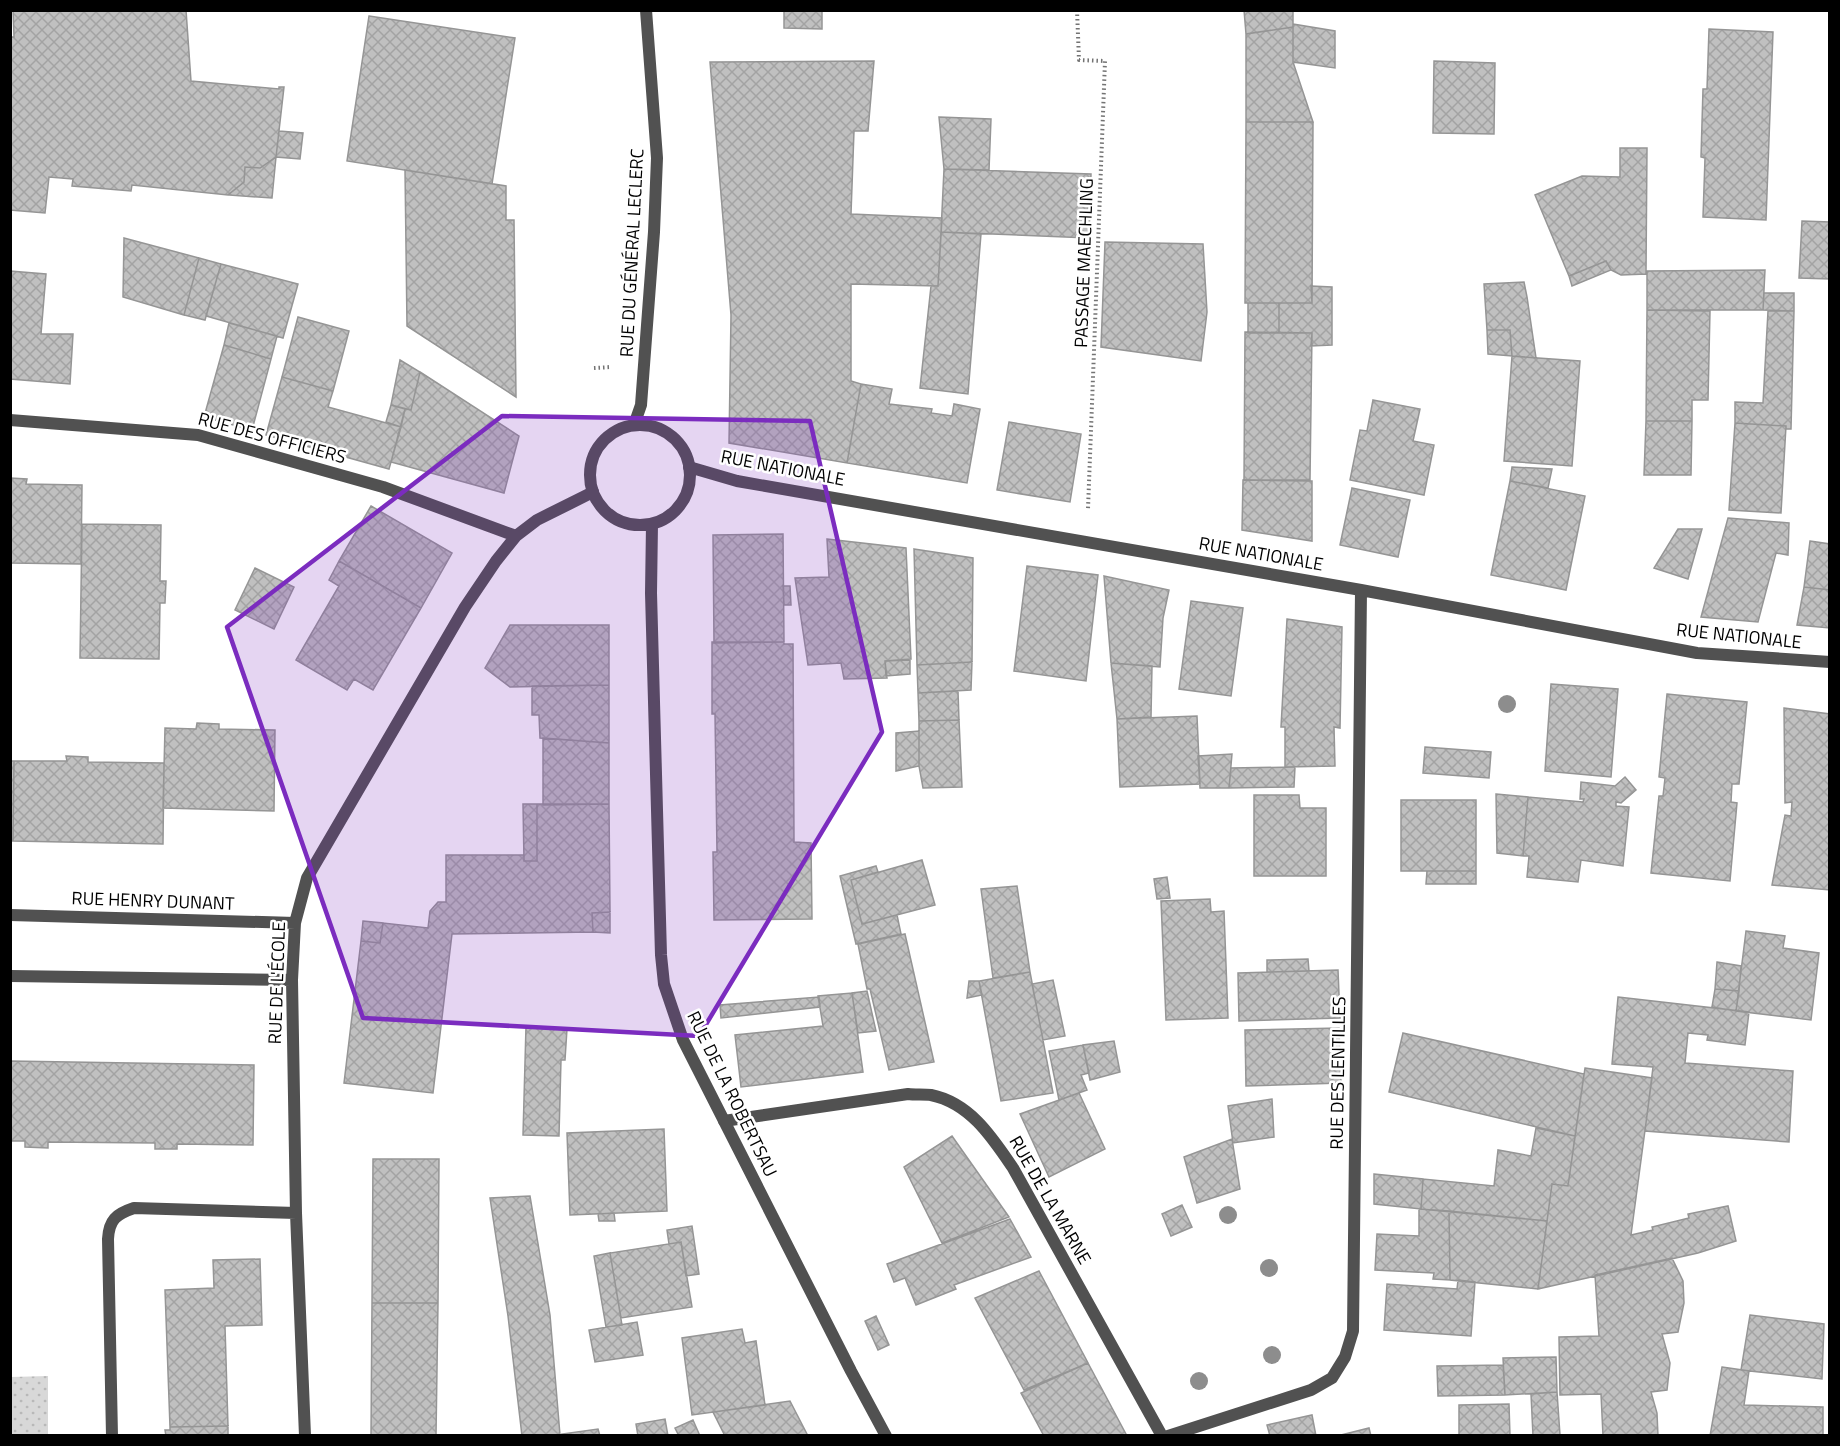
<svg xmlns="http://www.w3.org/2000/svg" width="1840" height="1446" viewBox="0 0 1840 1446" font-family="'Titillium Web',sans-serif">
	<defs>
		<pattern id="park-dots" width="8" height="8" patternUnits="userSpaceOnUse" patternTransform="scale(1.5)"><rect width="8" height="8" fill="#d8d8d8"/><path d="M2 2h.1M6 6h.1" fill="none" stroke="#b8b8b8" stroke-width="1.8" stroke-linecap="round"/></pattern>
		<pattern id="building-cross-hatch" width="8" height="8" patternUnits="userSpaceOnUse" patternTransform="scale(1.5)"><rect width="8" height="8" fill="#c0c0c0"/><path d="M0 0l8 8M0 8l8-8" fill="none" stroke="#a3a3a3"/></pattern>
	</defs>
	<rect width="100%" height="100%" fill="#fff"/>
	<!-- park -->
	<path fill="url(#park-dots)" d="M48,1376V1435H11V1377Z"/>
	<!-- building -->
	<path fill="url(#building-cross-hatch)" stroke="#959595" stroke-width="1.5" d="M13,10H186L191,81L279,89V87H284L276,157L260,168L245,167L244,182L228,195L132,185L131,191L72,186L73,179L49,177L45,213L10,210V37H14Z
		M784,10H822V29L784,28Z
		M1244,10H1293V27L1246,34Z
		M369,16L515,38L492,184L347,161Z
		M1293,24L1335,31V68L1293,62Z
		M1293,27V62L1313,122H1246V34Z
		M1709,29L1773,32L1766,220L1703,217L1705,158L1701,157L1703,89H1707Z
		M874,61L868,131H854L851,214L942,218L938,286L851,284V381L861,384L847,463L729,443L731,315L710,62Z
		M1434,61L1495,63L1494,134L1433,133Z
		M939,117L991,119L989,170L944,169Z
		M1246,122H1313L1312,303H1245Z
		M279,131L303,133L300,159L276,157Z
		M1620,148H1647L1646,274L1621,275L1611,270L1606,261L1569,276L1535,195L1582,176L1620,177Z
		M276,157L272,198L228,195L244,182L245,167L260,168Z
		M944,169L1091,174L1089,238L941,232Z
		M405,170L506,186V220H514L516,397L407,326Z
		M1802,221L1830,222V279L1799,278Z
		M941,232L981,234L968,394L920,388L931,286H938Z
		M124,238L199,258L184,315L123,297Z
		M1105,242L1203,244L1207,312L1201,361L1101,347Z
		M199,258L221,264L205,320L184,315Z
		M1606,261L1611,270L1572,286L1569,276Z
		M221,264L298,284L283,338L206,316Z
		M1765,270L1763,310H1647V271Z
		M10,271L46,274L41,334H73L70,384L10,379Z
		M1524,282L1527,297L1536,358L1512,356L1510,330H1487L1484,284Z
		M1311,286L1332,287V345L1311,346L1312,333H1279V303H1312Z
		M1764,293H1794V311L1763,310Z
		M1248,303H1279V333H1248Z
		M1647,310L1710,311L1708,400H1692V421H1646Z
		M1768,311H1794L1791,429H1786V426L1735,423V402L1763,403Z
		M298,317L349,331L333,391L282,377Z
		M229,323L277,336L271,359L224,345Z
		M1487,330H1510L1512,356L1488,354Z
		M1245,332L1312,333L1310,480H1244Z
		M224,345L271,359L252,430L204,417Z
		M1512,356L1580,361L1572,466L1504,461Z
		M400,360L420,372L411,410L391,405Z
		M420,372L519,436L504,493L391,462L405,409L411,410Z
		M282,377L333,391L328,407L401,427L389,469L266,435Z
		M861,384L892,389L889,404L932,409L931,413L952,416L954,404L980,409L967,483L847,463Z
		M1373,400L1420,409L1413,441L1434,445L1424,495L1350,480L1360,430L1367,431Z
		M391,405L405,409L401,427L386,422Z
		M1646,421H1692L1691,475H1644Z
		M1009,422L1081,434L1070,502L997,490Z
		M1735,423L1786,426L1781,513L1729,510Z
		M1512,467L1552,469L1548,488L1510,481Z
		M10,478L27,479L26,484L82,485L81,564L10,563Z
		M1243,480L1312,481V541L1242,530Z
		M1510,481L1585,496L1566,590L1491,575Z
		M1352,488L1410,500L1398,557L1340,545Z
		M371,506L452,553L421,608L339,561Z
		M1728,518L1789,523L1788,555L1776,553L1758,622L1701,617Z
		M82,524L161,525L160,581H166L165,603H160L159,659L80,658Z
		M1678,529H1702L1688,579L1654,568Z
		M783,534L784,642L714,643L713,535Z
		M827,539L906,548L911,659L885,661L887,678L844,679L841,663L808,665L795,578L829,577Z
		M1810,541L1830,544V590L1804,587Z
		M914,549L973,558L972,662L917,665Z
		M339,561L421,608L373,690L354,679L347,690L296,660L339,586L329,580Z
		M1027,566L1098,575L1086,681L1014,671Z
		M255,568L294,587L274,629L235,610Z
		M1104,576L1169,590L1163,618L1160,667L1111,663Z
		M783,586H790L791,605H784Z
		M1804,587L1830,590V628L1797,625Z
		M1191,601L1243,608L1231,696L1179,689Z
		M1287,619L1342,627L1340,728L1334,727L1335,766L1285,767V727H1281Z
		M510,625H609V685L510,687L485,668Z
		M712,642H784V644H793L794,842L811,843L812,919L714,920L713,852H717L715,714H712Z
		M910,660V674L886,676L885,661Z
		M972,662L971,690L918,693L917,665Z
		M1111,663L1152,666L1151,717L1117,719Z
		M1551,684L1618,689L1611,777L1545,771Z
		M609,685V743L540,738L539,715H532V686Z
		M958,691L959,720L919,721L918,693Z
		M1667,694L1747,702L1739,784H1732L1731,802L1737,803L1730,881L1651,873L1659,796H1663L1665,778L1659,777Z
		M1784,708L1830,714V890L1772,885L1785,815L1791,816L1792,802L1785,803Z
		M1197,716L1200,784L1120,787L1117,719Z
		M959,720L962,787L923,788L919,766V721Z
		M197,723L219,724V729L275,730L274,811L163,808L165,728L196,729Z
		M919,731V766L896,771V733Z
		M543,738L609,743V804L543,805Z
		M1425,747L1491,752L1489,778L1423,773Z
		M1232,754L1229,788H1200L1198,756Z
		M66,756L88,757V762L164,763L163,844L13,841L14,761H67Z
		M10,761H14L13,841H10Z
		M1295,767L1294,787L1229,788L1231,768Z
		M1625,777L1636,790L1621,803L1616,802V806L1629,807L1623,866L1581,860L1578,882L1527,877L1529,856H1523L1528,797L1583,802L1584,799H1580L1581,782L1615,786Z
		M1496,794L1528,797L1523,856L1497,853Z
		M1254,795H1299L1300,808H1326V876H1254Z
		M1401,800H1476V871H1401Z
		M523,804H537V861H524Z
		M537,804H609L610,912L592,913L593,932L452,934L433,1093L344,1083L361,941L380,943L383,923L428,928L430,911L438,902H446V855H524V861H537Z
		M922,860L935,905L862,924L851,880Z
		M876,866L878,872L851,880L862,924L897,915L901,934L856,944L840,876Z
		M1427,871H1476V884H1426Z
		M1167,877L1170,898L1157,899L1154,879Z
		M1017,886L1030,972L993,978L981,889Z
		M1210,899L1211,912L1224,911L1228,1018L1166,1020L1161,901Z
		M610,912V933L593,932L592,913Z
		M363,921L383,923L380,943L361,941Z
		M1746,931L1785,936L1783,948L1819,953L1811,1020L1736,1011Z
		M905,934L934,1062L889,1070L870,989H867L858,944Z
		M1308,959L1309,971L1267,972V960Z
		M1717,962L1741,966L1739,991L1715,989Z
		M1338,970L1340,1018L1239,1021L1238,973Z
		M1030,972L1053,1093L1001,1101L979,981Z
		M1053,980L1065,1036L1043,1040L1032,984Z
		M969,981H979L982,995L967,998Z
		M1715,989L1739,991L1736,1011L1712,1007Z
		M867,991L876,1031L858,1033L852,993Z
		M852,993L863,1072L741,1087L735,1035L823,1026L818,996Z
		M819,997L820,1007L721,1018L720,1005Z
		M1618,997L1749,1012L1745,1045L1707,1040L1708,1035L1688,1033L1685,1063L1793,1071L1789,1142L1645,1131L1653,1067L1612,1064Z
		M526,1026L567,1029L565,1060H561L559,1136L523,1135Z
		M1339,1028L1341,1083L1246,1086L1245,1030Z
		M1403,1033L1584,1074L1575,1136L1389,1092Z
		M1114,1041L1120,1072L1090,1080L1083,1045Z
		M1083,1045L1089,1073L1081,1075L1087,1090L1059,1100L1049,1051Z
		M10,1061L254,1065L253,1145L177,1144V1149H155V1143L48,1142V1148L25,1147V1141H10Z
		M1585,1068L1652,1078L1631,1235L1653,1230L1652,1227L1689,1218L1688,1214L1728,1206L1736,1241L1698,1253L1538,1289L1552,1184L1568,1186Z
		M1079,1093L1105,1149L1049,1177L1020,1114Z
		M1272,1099L1274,1137L1233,1143L1228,1106Z
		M1536,1128L1575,1136L1568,1186L1552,1184L1547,1221L1421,1209L1423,1179L1494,1186L1498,1150L1531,1156Z
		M664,1129L667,1211L570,1215L567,1133Z
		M952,1136L1009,1217L942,1243L904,1167Z
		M1232,1139L1240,1189L1197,1203L1184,1157Z
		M373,1159H439L438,1303H372Z
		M1374,1174L1423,1179L1421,1209L1374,1204Z
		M530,1196L550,1315L560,1435L522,1436L508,1316L490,1198Z
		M1182,1205L1192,1227L1171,1236L1162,1214Z
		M1419,1209L1449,1211L1450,1280L1433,1279L1434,1273L1375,1270L1377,1234L1419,1236Z
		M1449,1211L1547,1221L1538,1289L1450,1280Z
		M614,1213L615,1221H599L598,1214Z
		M1010,1219L1031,1257L954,1285L956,1289L916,1305L905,1278L894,1282L887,1264Z
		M692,1226L699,1274L686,1276L681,1242L669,1244L667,1230Z
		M681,1242L692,1307L621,1318L610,1253Z
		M610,1253L622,1325L606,1327L594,1256Z
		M1672,1258L1683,1281L1684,1303L1678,1332L1662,1334L1670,1363L1667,1390L1651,1392L1657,1413L1658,1436H1603L1601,1394L1560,1395L1559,1337L1599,1336L1595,1275Z
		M260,1259L262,1325L225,1326L228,1426L170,1427L165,1290L214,1288L213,1260Z
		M1039,1271L1088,1363L1024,1390L975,1298Z
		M1458,1280L1475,1282L1471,1336L1384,1330L1387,1284L1457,1289Z
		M372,1303H438L436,1436H371Z
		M1750,1315L1824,1324L1822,1379L1741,1370Z
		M876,1316L889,1345L878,1350L865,1321Z
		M637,1322L643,1355L595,1362L589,1330Z
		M742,1329L745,1343L756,1341L765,1405L692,1415L682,1338Z
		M1556,1357L1557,1392L1505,1395L1503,1358Z
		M1088,1363L1127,1436H1044L1021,1393Z
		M1503,1365L1505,1395L1438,1396L1437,1366Z
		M1722,1367L1749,1371L1744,1405L1823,1407V1436H1710Z
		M1557,1392L1560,1435L1533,1436L1531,1394Z
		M790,1401L808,1436H725L713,1412Z
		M1509,1404L1510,1436H1459V1405Z
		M1312,1415L1316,1436H1270L1267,1425Z
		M665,1419L668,1436H638L636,1424Z
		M693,1420L700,1436H679L675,1428Z
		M228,1426V1436H166L165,1430H170V1427Z
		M1369,1428L1371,1436H1337Z
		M598,1429L600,1436H563L562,1434Z"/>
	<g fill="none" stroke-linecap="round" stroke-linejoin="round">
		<!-- path -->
		<path stroke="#737373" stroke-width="4" stroke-dasharray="1.5 3" stroke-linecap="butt" d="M1077,10L1079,60L1105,61L1088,509
			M594,368L611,367"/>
		<!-- minor -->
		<path stroke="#515151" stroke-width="12" d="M10,420L198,435L383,487L516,536
			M689,467L737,481L1361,590L1697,653L1830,662
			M10,915L295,923
			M10,976L292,980
			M724,1121L908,1094C915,1095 924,1094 931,1095C970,1103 992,1137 1013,1168L1162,1436
			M112,1436L108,1239C109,1220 116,1214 134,1208L296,1213
			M305,1436L296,1213L292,980L295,923L307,878L465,607L496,561L516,536L537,520L593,492
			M1168,1436L1311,1390L1332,1378L1345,1357L1353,1331L1361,590"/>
		<!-- tertiary -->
		<path stroke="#515151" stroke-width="12" d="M634,425L641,405L654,232L657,158L646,10
			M590 475a50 50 0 1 1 100 0a50 50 0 1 1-100 0Z
			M652,524L651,593L661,955L664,984L683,1040L851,1371L886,1436"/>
	</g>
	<!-- trees -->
	<g fill="#8d8d8d">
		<circle cx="1507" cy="704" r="9"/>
		<circle cx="1228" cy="1215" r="9"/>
		<circle cx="1269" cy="1268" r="9"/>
		<circle cx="1272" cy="1355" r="9"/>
		<circle cx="1199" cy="1381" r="9"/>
	</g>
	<!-- marked area -->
	<path fill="#7b2cbf" fill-opacity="0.2" stroke="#7b2cbf" stroke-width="4.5" stroke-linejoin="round" d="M502,416L810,421L882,732L699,1036L363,1018L227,627Z"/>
	<g text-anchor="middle" stroke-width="5" stroke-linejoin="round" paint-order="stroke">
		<!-- street labels -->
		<g font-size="18" fill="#000" stroke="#fff">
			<text transform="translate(632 253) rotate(-87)" y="6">RUE DU GÉNÉRAL LECLERC</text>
			<text transform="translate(1084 263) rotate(-88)" y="6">PASSAGE MAECHLING</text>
			<text transform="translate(272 438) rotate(15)" y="6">RUE DES OFFICIERS</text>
			<text transform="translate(783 468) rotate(11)" y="6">RUE NATIONALE</text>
			<text transform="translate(1261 554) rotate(10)" y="6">RUE NATIONALE</text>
			<text transform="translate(1739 636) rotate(6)" y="6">RUE NATIONALE</text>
			<text transform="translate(153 901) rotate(2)" y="6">RUE HENRY DUNANT</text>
			<text transform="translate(277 983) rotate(-88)" y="6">RUE DE L'ÉCOLE</text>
			<text transform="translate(1338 1073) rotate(-89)" y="6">RUE DES LENTILLES</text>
			<text transform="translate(732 1094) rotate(64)" y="6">RUE DE LA ROBERTSAU</text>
			<text transform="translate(1050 1200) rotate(60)" y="6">RUE DE LA MARNE</text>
		</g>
	</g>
	<!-- border -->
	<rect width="1840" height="1446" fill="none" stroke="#000000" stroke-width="24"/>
</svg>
